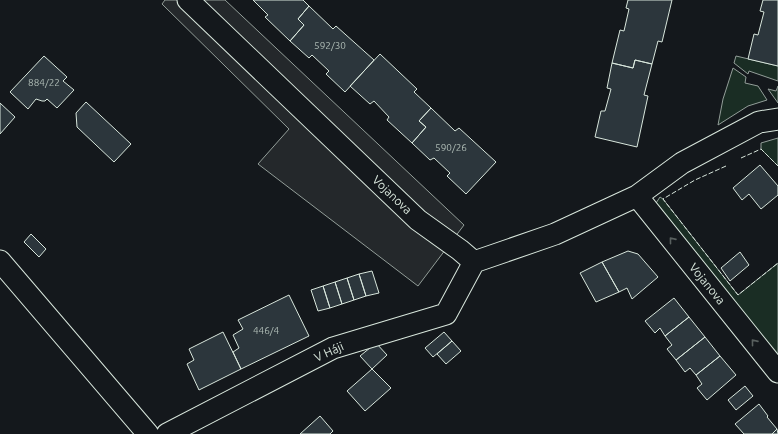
<svg xmlns="http://www.w3.org/2000/svg" width="778" height="434" viewBox="0 0 778 434" font-family="Ubuntu,sans-serif">
	<rect width="100%" height="100%" fill="#14181c"/>
	<!-- green -->
	<path fill="#1a2d24" stroke="#939e99" d="M736,56L778,66V81L749,71L748,74L734,63Z
		M733,68L746,77L745,83L758,86L767,100L748,106L718,125L723,99Z
		M778,86V103L768,89L776,91Z
		M778,138V166L761,149V143Z
		M660,197L663,199L738,295L778,263V361L657,205L656,203Z"/>
	<!-- parking -->
	<path fill="#24282b" stroke="#939e99" d="M165,0H225L464,225L418,286L258,164L289,129L162,4Z"/>
	<!-- building -->
	<path fill="#2c363c" stroke="#d8e6dc" d="M253,0H303L309,6L298,19L304,25L290,41L265,17L268,15Z
		M628,0H672L662,42L658,41L652,64L635,60L633,68L612,63L620,30L624,31L629,9L626,8Z
		M763,0H778V66L748,59L754,34L758,35L764,12L760,11Z
		M309,6L333,29L336,26L374,60L345,92L326,74L329,71L312,55L309,58L290,41L304,25L298,19Z
		M380,54L417,89L414,92L431,108L419,121L426,127L412,143L387,120L389,117L374,101L370,104L350,86Z
		M44,56L67,77L63,81L74,90L57,108L47,99L45,101H42L36,99L28,109L10,92Z
		M635,60L652,64L644,95L648,96L637,147L595,137L601,111H605L611,89L607,88L612,63L633,68Z
		M86,102L131,144L114,162L77,127L76,113Z
		M0,103L15,117L0,134Z
		M431,108L455,131L459,128L496,162L466,194L447,176L450,173L434,158L430,160L412,143L426,127L419,121Z
		M760,165L778,186V195L761,209L749,194L742,200L733,188Z
		M31,234L46,249L39,257L24,242Z
		M628,251L638,254L658,277L632,299L627,288L619,292L602,262Z
		M740,252L749,265L730,281L721,268Z
		M602,262L619,292L596,302L580,273Z
		M372,271L379,293L366,296L359,274Z
		M359,274L366,296L354,300L347,278Z
		M347,278L354,300L342,304L335,282Z
		M335,282L342,304L330,308L323,286Z
		M323,286L330,308L318,311L311,290Z
		M289,295L309,336L241,369L233,352L239,348L233,335L243,329L238,320Z
		M674,298L689,317L665,336L660,328L655,333L645,321Z
		M689,317L705,337L676,360L667,349L672,345L665,336Z
		M223,332L241,369L199,390L187,364L194,360L189,349Z
		M444,332L452,341L433,357L425,348Z
		M705,337L720,356L696,375L690,368L685,372L676,360Z
		M452,341L461,351L446,364L437,354Z
		M376,343L387,355L372,369L360,356Z
		M720,356L736,375L707,400L697,388L702,384L696,375Z
		M372,369L391,388L365,411L347,391Z
		M745,386L753,396L736,410L728,400Z
		M759,404L768,416L767,417L777,429L772,434H744L735,424Z
		M320,416L333,431L330,434H300Z
		M777,429L778,434H772Z"/>
	<g fill="none" stroke-linecap="round" stroke-linejoin="round">
		<defs>
			<path id="street" d="M188,0L418,220L460,250L474,262L555,234L637,196L682,163L759,122L778,119
				M637,196L778,372
				M0,261L148,434
				M167,434L333,348L446,314L474,262"/>
		</defs>
		<!-- street casing -->
		<use href="#street" stroke="#d8e6dc" stroke-width="23"/>
		<!-- street -->
		<use href="#street" stroke="#14181c" stroke-width="21"/>
		<!-- fence -->
		<path stroke="#d8e6dc" stroke-width="1" stroke-dasharray="5 2" stroke-linecap="butt" d="M741,158L761,149L778,166
			M726,166L695,180L663,199L738,295L778,263"/>
	</g>
	<!-- one-way arrows -->
	<defs><path id="oneway-chevron" d="M-2-3.5L2.5 0L-2 3.5" fill="none" stroke-width="1.6" stroke-linecap="round" stroke-linejoin="round"/></defs>
	<g stroke="#59605f">
		<use href="#oneway-chevron" transform="translate(672 240) rotate(-129)"/>
		<use href="#oneway-chevron" transform="translate(754 342) rotate(-129)"/>
	</g>
	<g text-anchor="middle" stroke-width="3" stroke-linejoin="round" paint-order="stroke">
		<!-- number labels -->
		<g font-size="10" fill="#adbab4">
			<text x="330" y="49">592/30</text>
			<text x="44" y="86">884/22</text>
			<text x="451" y="151">590/26</text>
			<text x="266" y="334">446/4</text>
		</g>
		<!-- street labels -->
		<g font-size="12" fill="#d8e6dc" stroke="#14181c">
			<text transform="translate(392 195) rotate(44)" y="4">Vojanova</text>
			<text transform="translate(707 284) rotate(51)" y="4">Vojanova</text>
			<text transform="translate(329 352) rotate(-24)" y="4">V Háji</text>
		</g>
	</g>
</svg>
